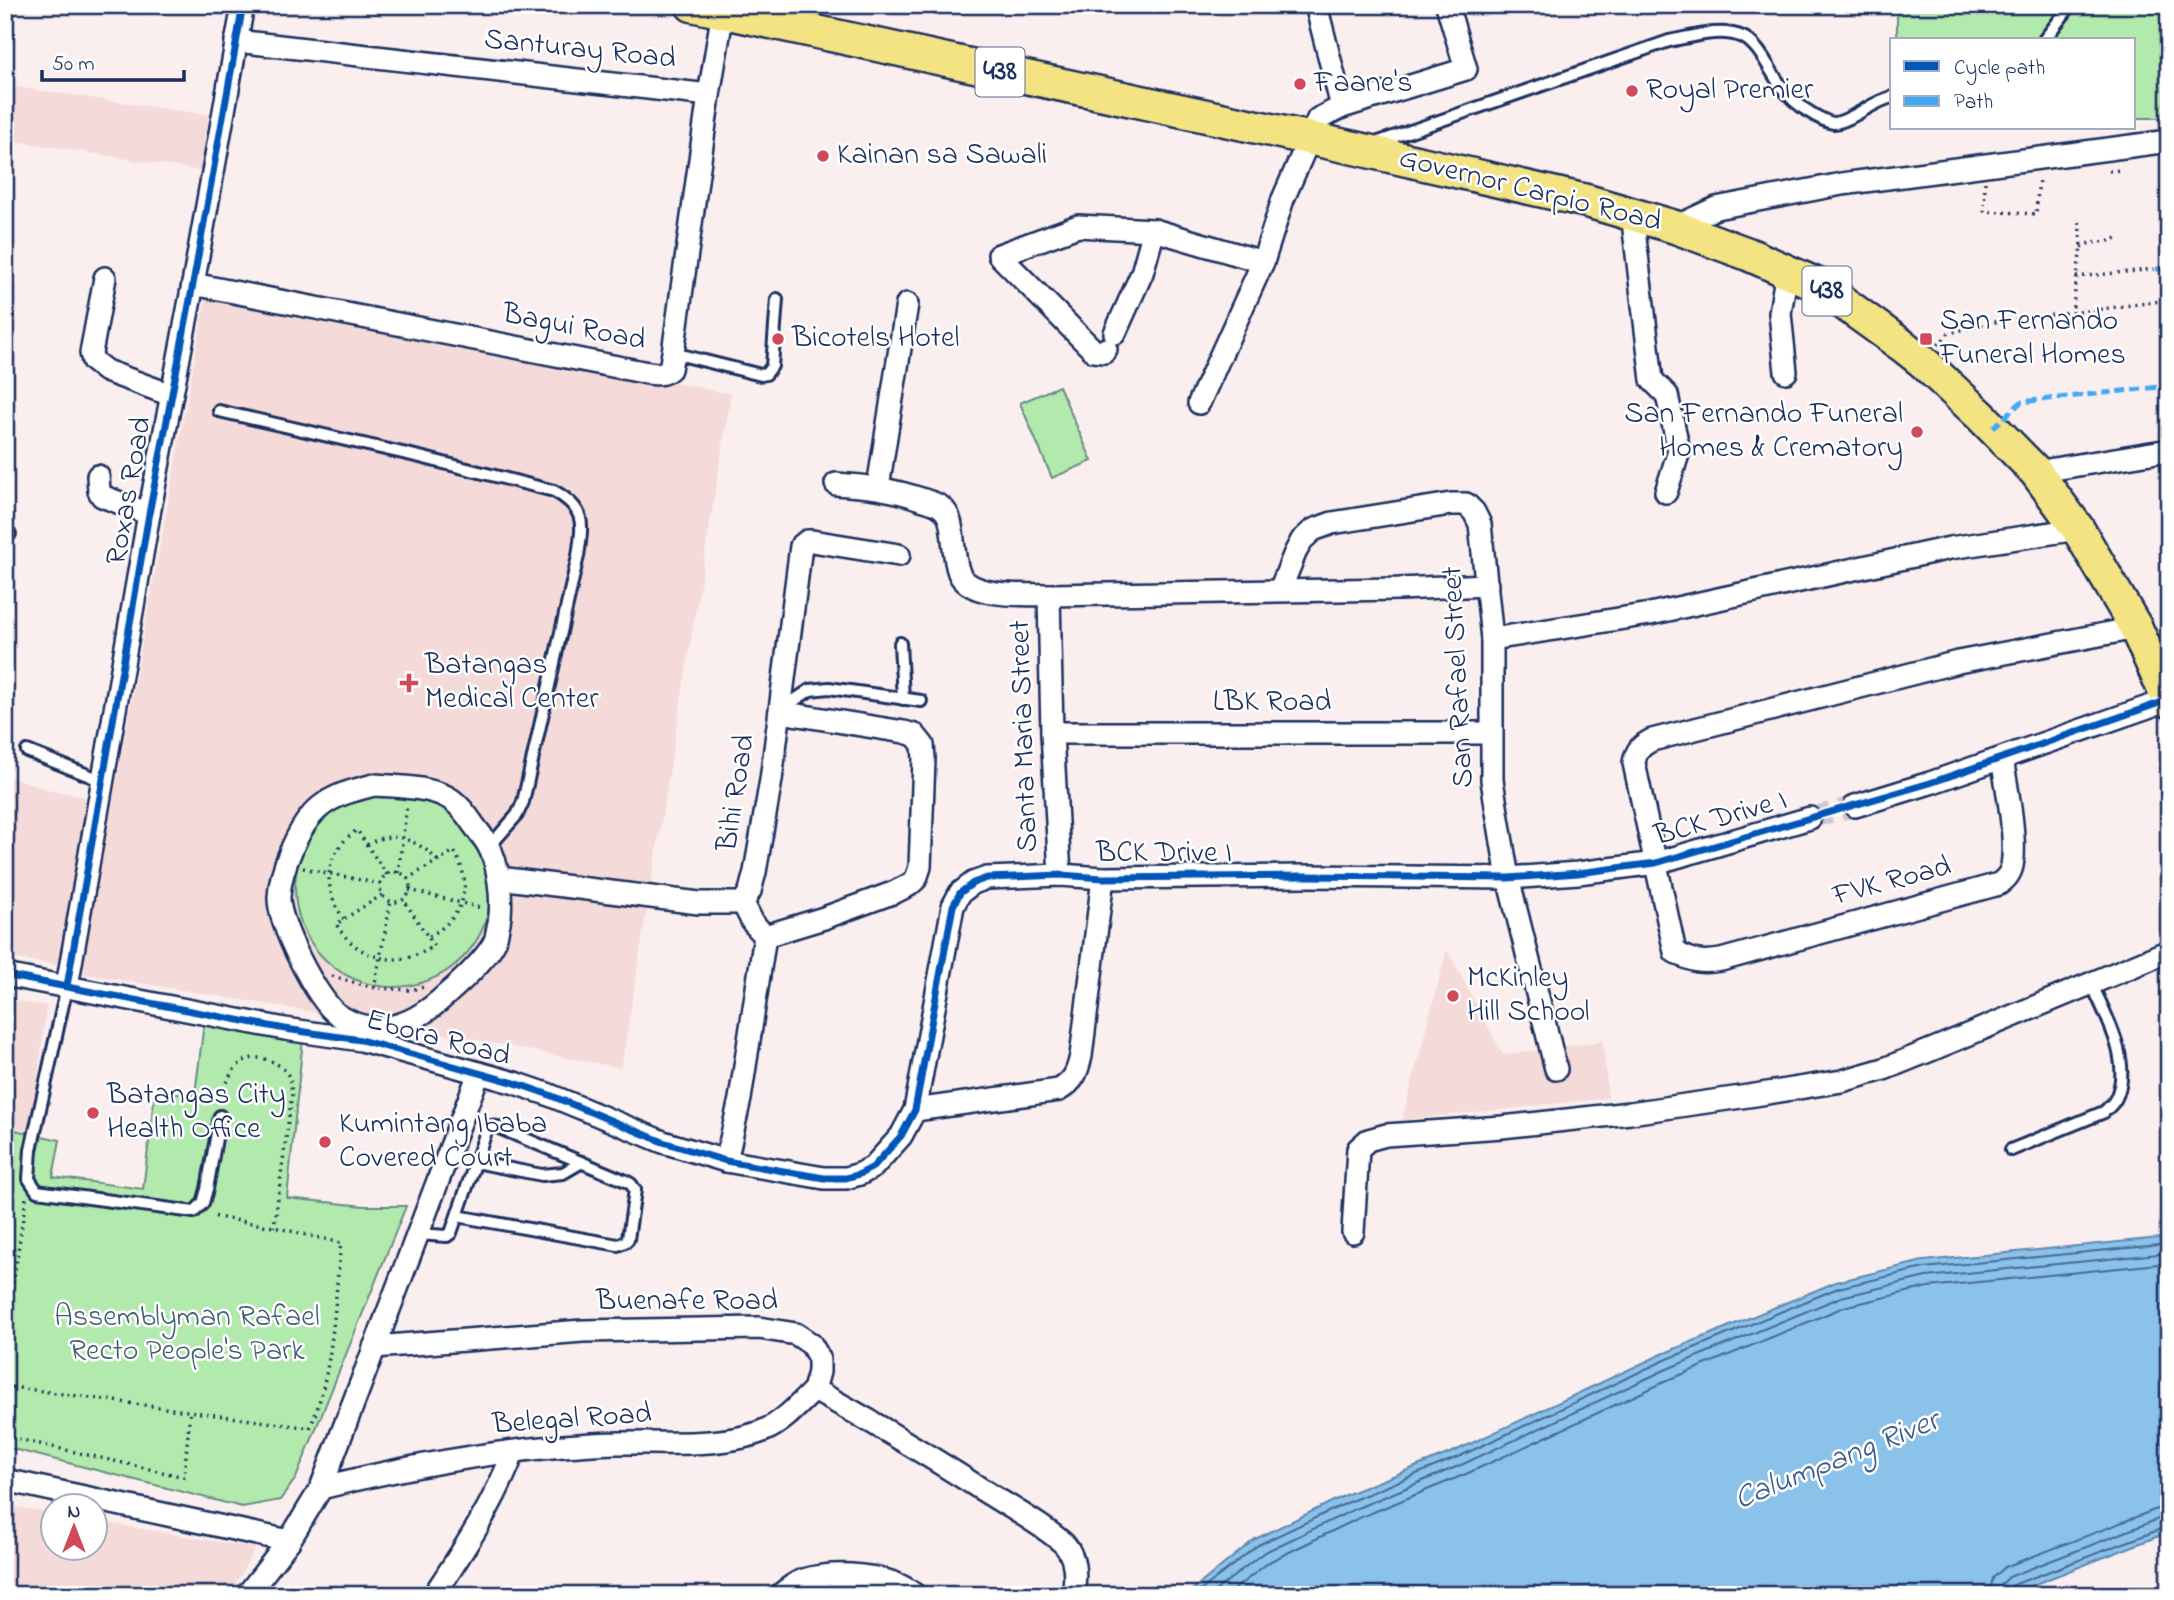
<svg xmlns="http://www.w3.org/2000/svg" width="2174" height="1600" viewBox="0 0 2174 1600" font-family="'Indie Flower',sans-serif">
<style>
.built{fill:#f4dad9}
.green{fill:#b2e9ac;stroke:#668c85;stroke-width:2}
.water{fill:#8ac2e9;stroke:#5e87b1;stroke-width:2}
.lines{fill:none;stroke-linecap:round;stroke-linejoin:round}
.shore{stroke:#476a96;stroke-width:2}
.minor-tunnel{stroke:#cdc8d1;stroke-width:21;stroke-dasharray:21 10;stroke-linecap:butt}
.service-casing{stroke:#1b2f5e;stroke-width:16}
.minor-casing{stroke:#1b2f5e;stroke-width:26}
.primary-casing{stroke:#1b2f5e;stroke-width:37}
.path{stroke:#1b2f5e;stroke-width:3.5;stroke-dasharray:2 5;stroke-linecap:butt}
.service{stroke:#fff;stroke-width:10}
.minor{stroke:#fff;stroke-width:21}
.primary{stroke:#f4e382;stroke-width:32}
.quiet{stroke:#3fa9f5;stroke-width:5;stroke-dasharray:10 5;stroke-linecap:butt}
.cycleway-casing{stroke:#fff;stroke-width:11}
.cycleway{stroke:#0057b8;stroke-width:7}
.poi-dot{fill:#d1495b;stroke:#fff;stroke-width:2.5}
.labels{text-anchor:middle;dominant-baseline:central;stroke-width:5;stroke-linejoin:round;paint-order:stroke}
.shield{fill:#fff;stroke:#5f6d8e;stroke-width:2}
.shield-label{font-size:28px;font-weight:bold;fill:#1b2f5e}
.street-label{font-size:30px;fill:#1b2f5e;stroke:#fff}
.poi-label{font-size:30px;fill:#1b2f5e;stroke:#fff;text-anchor:start}
.park-label{font-size:30px;fill:#415e72;stroke:#fff}
.water-label{font-size:32px;font-style:italic;fill:#3c5b88;stroke:#fff}
</style>
<rect width="100%" height="100%" fill="#faeeee"/>
<filter id="ink" filterUnits="userSpaceOnUse"><feTurbulence type="fractalNoise" baseFrequency=".0143" numOctaves="2"/><feDisplacementMap in="SourceGraphic" scale="14" xChannelSelector="R" yChannelSelector="G"/><feConvolveMatrix kernelMatrix="1 2 1 2 8 2 1 2 1" color-interpolation-filters="sRGB"/></filter>
<g filter="url(#ink)">
<g class="built">
<polygon points="7,86 209,115 202,171 5,139 5,102"/>
<polygon points="207,292 731,394 621,1068 462,1037 81,973"/>
<polygon points="5,775 45,789 90,798 61,965 5,957"/>
<polygon points="1447,950 1503,1055 1603,1041 1608,1098 1402,1120"/>
<polygon points="5,999 46,1006 32,1132 5,1128"/>
<polygon points="5,1505 52,1513 52,1548 94,1548 95,1521 255,1548 230,1595 5,1595"/>
</g>
<g class="green">
<polygon points="1897,5 2169,5 2169,118 2134,118 2134,40 1897,40"/>
<polygon points="1059,386 1092,461 1052,478 1020,403"/>
<circle cx="393" cy="889" r="98"/>
<polygon points="204,1023 303,1039 287,1198 364,1206 406,1206 296,1478 280,1500 242,1507 5,1447 5,1128 60,1140 53,1177 143,1189 155,1092 195,1094"/>
</g>
<polygon class="water" points="2169,1237 2169,1532 2007,1595 1186,1595 1255,1539 1348,1494 1455,1451 1660,1355 1836,1282 1923,1261"/>
<g class="lines">
<g class="shore">
<polyline points="1195,1595 1258,1545 1351,1501 1458,1457 1663,1361 1838,1288 1924,1268 2169,1244"/>
<polyline points="1210,1595 1263,1553 1355,1509 1461,1465 1667,1369 1841,1297 1926,1277 2169,1253"/>
<polyline points="1227,1595 1269,1562 1359,1518 1466,1474 1671,1379 1844,1307 1928,1287 2169,1263"/>
<polyline points="1989,1595 1993,1578 2005,1567 2157,1509 2169,1507"/>
<polyline points="1999,1595 2002,1584 2009,1577 2161,1518 2169,1517"/>
<polyline points="2008,1595 2009,1589 2013,1585 2169,1526"/>
</g>
<polyline class="minor-tunnel" points="1810,818 1855,806"/>
<g class="service-casing">
<g id="service">
<polyline points="2044,40 2071,5"/>
<path d="M 1373,144 L 1669,41 C 1692,37 1720,27 1743,37 C 1759,45 1769,69 1779,83 C 1788,97 1800,107 1814,115 C 1820,118 1827,123 1834,123 C 1850,122 1873,101 1892,97"/>
<polyline points="673,353 761,375 766,374 772,366 777,299"/>
<path d="M 219,411 L 420,457 L 554,491 C 586,509 583,522 578,556 L 523,802 L 517,815 L 489,847"/>
<polyline points="5,532 10,534"/>
<polyline points="900,643 903,699"/>
<polyline points="781,703 795,700 810,690 829,688 921,701"/>
<polyline points="27,751 103,781"/>
<polyline points="67,986 31,1150 29,1179 37,1191 194,1212 203,1203 207,1189 220,1116"/>
<path d="M 2011,1150 L 2104,1112 C 2107,1109 2113,1104 2115,1100 C 2134,1065 2106,1015 2091,983"/>
<polyline points="475,1162 542,1175 563,1173 582,1162"/>
<polyline points="417,1234 447,1236 451,1233 487,1129 490,1126 497,1127 626,1181 631,1184 635,1190 628,1239 625,1242 618,1245 457,1216"/>
</g>
</g>
<g class="minor-casing">
<g id="minor">
<polyline points="1316,5 1342,107"/>
<polyline points="236,41 709,95"/>
<polyline points="1632,213 1652,380 1667,395 1679,451 1666,492"/>
<polyline points="1675,227 1716,208 1842,184 2169,141"/>
<polyline points="105,278 91,353 93,361 106,371 171,395"/>
<path d="M 193,284 L 643,372 C 654,374 662,376 670,369 L 673,353 L 709,95 L 724,5"/>
<polyline points="1115,333 1142,273 1154,230"/>
<polyline points="1106,349 1104,352 1094,351 999,255 1078,226 1154,230 1263,262 1283,199 1318,119 1342,107 1466,69 1447,5"/>
<polyline points="1786,372 1780,313 1787,271"/>
<polyline points="1199,403 1263,262"/>
<polyline points="2036,472 2169,450"/>
<polyline points="98,476 99,491 102,496 149,514"/>
<path d="M 836,484 C 866,486 893,489 921,499 C 927,501 936,503 941,507 C 948,512 951,522 952,531 C 954,545 954,560 959,573 C 970,599 1026,594 1049,595 L 1399,589 L 1487,585"/>
<polyline points="878,487 907,304"/>
<polyline points="1280,590 1295,553 1302,540 1313,530 1332,523 1451,504 1466,504 1474,512 1480,524 1492,639 1492,780 1497,812 1508,878 1556,1069"/>
<polyline points="1049,595 1052,733 1060,875"/>
<polyline points="1492,639 1650,614 1950,548 2078,529"/>
<polyline points="1052,733 1491,733"/>
<path d="M 2002,759 C 2007,788 2017,838 2012,866 C 2010,875 2005,879 1999,884 L 1721,960 C 1701,963 1693,962 1675,952 L 1634,763 C 1636,751 1640,746 1652,740 L 1958,662 L 2136,628"/>
<path d="M 374,785 C 395,786 434,787 452,800 C 460,806 467,815 473,824 C 478,831 484,838 488,845 C 499,864 503,901 499,923 C 497,929 497,938 494,943 C 484,961 462,981 447,994 C 431,1009 409,1025 387,1027 C 370,1030 351,1024 337,1014 C 316,998 278,923 279,897 C 280,870 299,824 320,807 C 336,794 355,790 374,785 Z"/>
<polyline points="1855,806 1930,783 2168,700"/>
<polyline points="499,878 699,903 743,903 750,891 755,872 771,780 801,546 807,541 812,541 899,555"/>
<polyline points="743,903 753,923 765,936"/>
<polyline points="5,975 285,1029 361,1040 515,1083 547,1094 663,1142 726,1161 824,1178 846,1178 860,1174 873,1167 901,1136 915,1110 953,906 960,893 973,883 987,878 1060,875 1103,878 1304,876 1508,878 1578,873 1656,863 1810,818"/>
<polyline points="67,986 149,514 193,284 243,5"/>
<path d="M 915,1110 L 1059,1090 C 1074,1081 1077,1073 1081,1056 L 1103,878"/>
<polyline points="726,1161 740,1099 765,936 824,918 895,892 909,885 916,879 920,867 924,759 923,745 915,735 904,732 780,712"/>
<polyline points="1353,1232 1358,1149 1368,1140 1386,1135 1502,1127 1630,1113 1755,1095 1842,1081 1884,1069 1931,1050 2169,951"/>
<path d="M 374,1347 L 583,1331 L 759,1328 L 796,1334 L 811,1344 L 819,1358 L 819,1372 L 814,1390 C 874,1422 931,1457 989,1494 C 1010,1507 1046,1527 1064,1544 C 1077,1558 1076,1578 1073,1595"/>
<polyline points="5,1480 289,1541"/>
<path d="M 321,1488 C 400,1468 481,1453 563,1446 C 581,1445 599,1443 616,1443 C 661,1442 724,1448 765,1430 C 784,1422 800,1403 814,1390"/>
<polyline points="247,1595 289,1541 321,1488 479,1073"/>
<path d="M 434,1595 C 464,1549 494,1504 513,1453"/>
<path d="M 780,1595 C 786,1590 795,1583 803,1580 C 835,1571 889,1573 915,1595"/>
</g>
</g>
<g class="primary-casing">
<polyline id="primary" points="692,5 1359,149 1587,201 1675,227 1748,254 1820,286 1903,346 1922,361 1980,415 2036,472 2078,529 2112,587 2136,628 2169,701"/>
</g>
<g class="path">
<polyline points="2109,171 2121,170"/>
<polyline points="1985,182 1984,211 2036,214 2039,178"/>
<path d="M 2081,247 C 2092,240 2105,244 2117,238"/>
<polyline points="2076,277 2156,269"/>
<polyline points="2072,313 2169,300 2165,314 2169,314"/>
<polyline points="1938,345 1949,333 2004,320 2072,313 2081,247 2079,217"/>
<path d="M 367,845 C 391,828 420,841 438,861"/>
<polyline points="303,868 380,884"/>
<circle cx="395" cy="887" r="15"/>
<polyline points="398,873 407,805"/>
<path d="M 407,879 L 454,851 C 475,887 463,918 428,937"/>
<polyline points="409,890 482,908"/>
<path d="M 382,895 L 336,924 C 358,960 398,970 434,946 L 403,899"/>
<path d="M 344,919 C 321,887 324,853 357,830 L 387,875"/>
<polyline points="332,976 374,988 411,990 424,987"/>
<polyline points="374,988 391,901"/>
<path d="M 222,1103 C 225,1076 241,1047 273,1062 C 279,1065 286,1070 289,1077 C 291,1082 291,1089 292,1094 L 274,1227"/>
<polyline points="5,1143 17,1146"/>
<polyline points="5,1310 9,1311 5,1356"/>
<polyline points="9,1311 26,1198"/>
<path d="M 5,1386 L 310,1428 C 334,1371 334,1305 341,1243 L 274,1227 L 212,1216"/>
<polyline points="5,1436 184,1477 190,1412"/>
</g>
<use href="#service" class="service"/>
<use href="#minor" class="minor"/>
<use href="#primary" class="primary"/>
<g class="quiet">
<polyline points="2156,269 2169,269"/>
<polyline points="1993,428 2021,402 2169,386"/>
</g>
<g class="cycleway-casing">
<g id="cycleway">
<polyline points="5,975 285,1029 361,1040 515,1083 547,1094 663,1142 726,1161 824,1178 846,1178 860,1174 873,1167 901,1136 915,1110 953,906 960,893 973,883 987,878 1060,875 1103,878 1304,876 1508,878 1578,873 1656,863 1930,783 2168,700"/>
<polyline points="67,986 149,514 193,284 243,5"/>
</g>
</g>
<use href="#cycleway" class="cycleway"/>
</g>
</g>
<g class="poi-dot">
<circle cx="1300" cy="84" r="7"/>
<circle cx="1632" cy="91" r="7"/>
<circle cx="823" cy="156" r="7"/>
<circle cx="778" cy="339" r="7"/>
<rect x="1919" y="332" width="14" height="14" rx="3.5"/>
<circle cx="1917" cy="432" r="7"/>
<path d="M405.5 672.5h7v7h7v7h-7v7h-7v-7h-7v-7h7z"/>
<circle cx="1453" cy="996" r="7"/>
<circle cx="93" cy="1113" r="7"/>
<circle cx="325" cy="1142" r="7"/>
</g>
<g class="labels">
<g class="shield">
<rect x="975.5" y="47.5" width="49" height="49" rx="5"/>
<rect x="1802.5" y="266.5" width="49" height="49" rx="5"/>
</g>
<g class="shield-label">
<text x="1000" y="72">438</text>
<text x="1827" y="291">438</text>
</g>
<g class="street-label">
<text transform="translate(580 50) rotate(6)">Santuray Road</text>
<text transform="translate(1530 191) rotate(14)">Governor Carpio Road</text>
<text transform="translate(574 328) rotate(11)">Bagui Road</text>
<text transform="translate(130 491) rotate(-80)">Roxas Road</text>
<text transform="translate(1459 677) rotate(-93)">San Rafael Street</text>
<text x="1272" y="703">LBK Road</text>
<text transform="translate(1025 736) rotate(-92)">Santa Maria Street</text>
<text transform="translate(737 793) rotate(-81)">Bihi Road</text>
<text transform="translate(1721 819) rotate(-16)">BCK Drive I</text>
<text x="1164" y="854">BCK Drive I</text>
<text transform="translate(1892 882) rotate(-15)">FVK Road</text>
<text transform="translate(438 1039) rotate(15)">Ebora Road</text>
<text x="687" y="1302">Buenafe Road</text>
<text transform="translate(572 1420) rotate(-4)">Belegal Road</text>
</g>
<g class="poi-label">
<text x="1314" y="84">Faane's</text>
<text x="1646" y="91">Royal Premier</text>
<text x="837" y="156">Kainan sa Sawali</text>
<text x="1940" y="322">San Fernando<tspan x="1940" dy="34">Funeral Homes</tspan></text>
<text x="792" y="339">Bicotels Hotel</text>
<text x="1903" y="415" text-anchor="end">San Fernando Funeral<tspan x="1903" dy="34">Homes &amp; Crematory</tspan></text>
<text x="425" y="666">Batangas<tspan x="425" dy="34">Medical Center</tspan></text>
<text x="1467" y="979">McKinley<tspan x="1467" dy="34">Hill School</tspan></text>
<text x="107" y="1096">Batangas City<tspan x="107" dy="34">Health Office</tspan></text>
<text x="339" y="1125">Kumintang Ibaba<tspan x="339" dy="34">Covered Court</tspan></text>
</g>
<g class="park-label">
<text x="187" y="1318">Assemblyman Rafael<tspan x="187" dy="34">Recto People's Park</tspan></text>
</g>
<g class="water-label">
<text transform="translate(1837 1461) rotate(-22)">Calumpang River</text>
</g>
</g>
<rect width="2174" height="1600" fill="none" stroke="#fff" stroke-width="28"/>
<rect x="14" y="14" width="2146" height="1572" fill="none" stroke="#1b2f5e" stroke-width="2.5" filter="url(#ink)"/>
<rect x="1890" y="38" width="245" height="91" fill="#ffffff" stroke="#a4acbf" stroke-width="2"/>
<rect x="1904" y="61" width="35" height="10" fill="#0057b8" stroke="#a4acbf" stroke-width="2"/>
<text x="1954" y="74" font-size="21" fill="#1b2f5e">Cycle path</text>
<rect x="1904" y="96" width="35" height="10" fill="#3fa9f5" stroke="#a4acbf" stroke-width="2"/>
<text x="1954" y="108" font-size="21" fill="#1b2f5e">Path</text>
<g transform="translate(74 1527)"><circle r="33" fill="#ffffff" stroke="#a4acbf" stroke-width="2"/>
<path d="M0-5L12 26L0 18L-12 26Z" fill="#d1495b"/>
<text y="-10" font-size="19" font-weight="bold" text-anchor="middle" fill="#1b2f5e">N</text>
</g>
<path d="M42 70v10h142v-10" fill="none" stroke="#1b2f5e" stroke-width="3.5"/>
<text x="52" y="70" font-size="21" fill="#1b2f5e" stroke="#ffffff" stroke-width="5" paint-order="stroke">50 m</text>
</svg>
